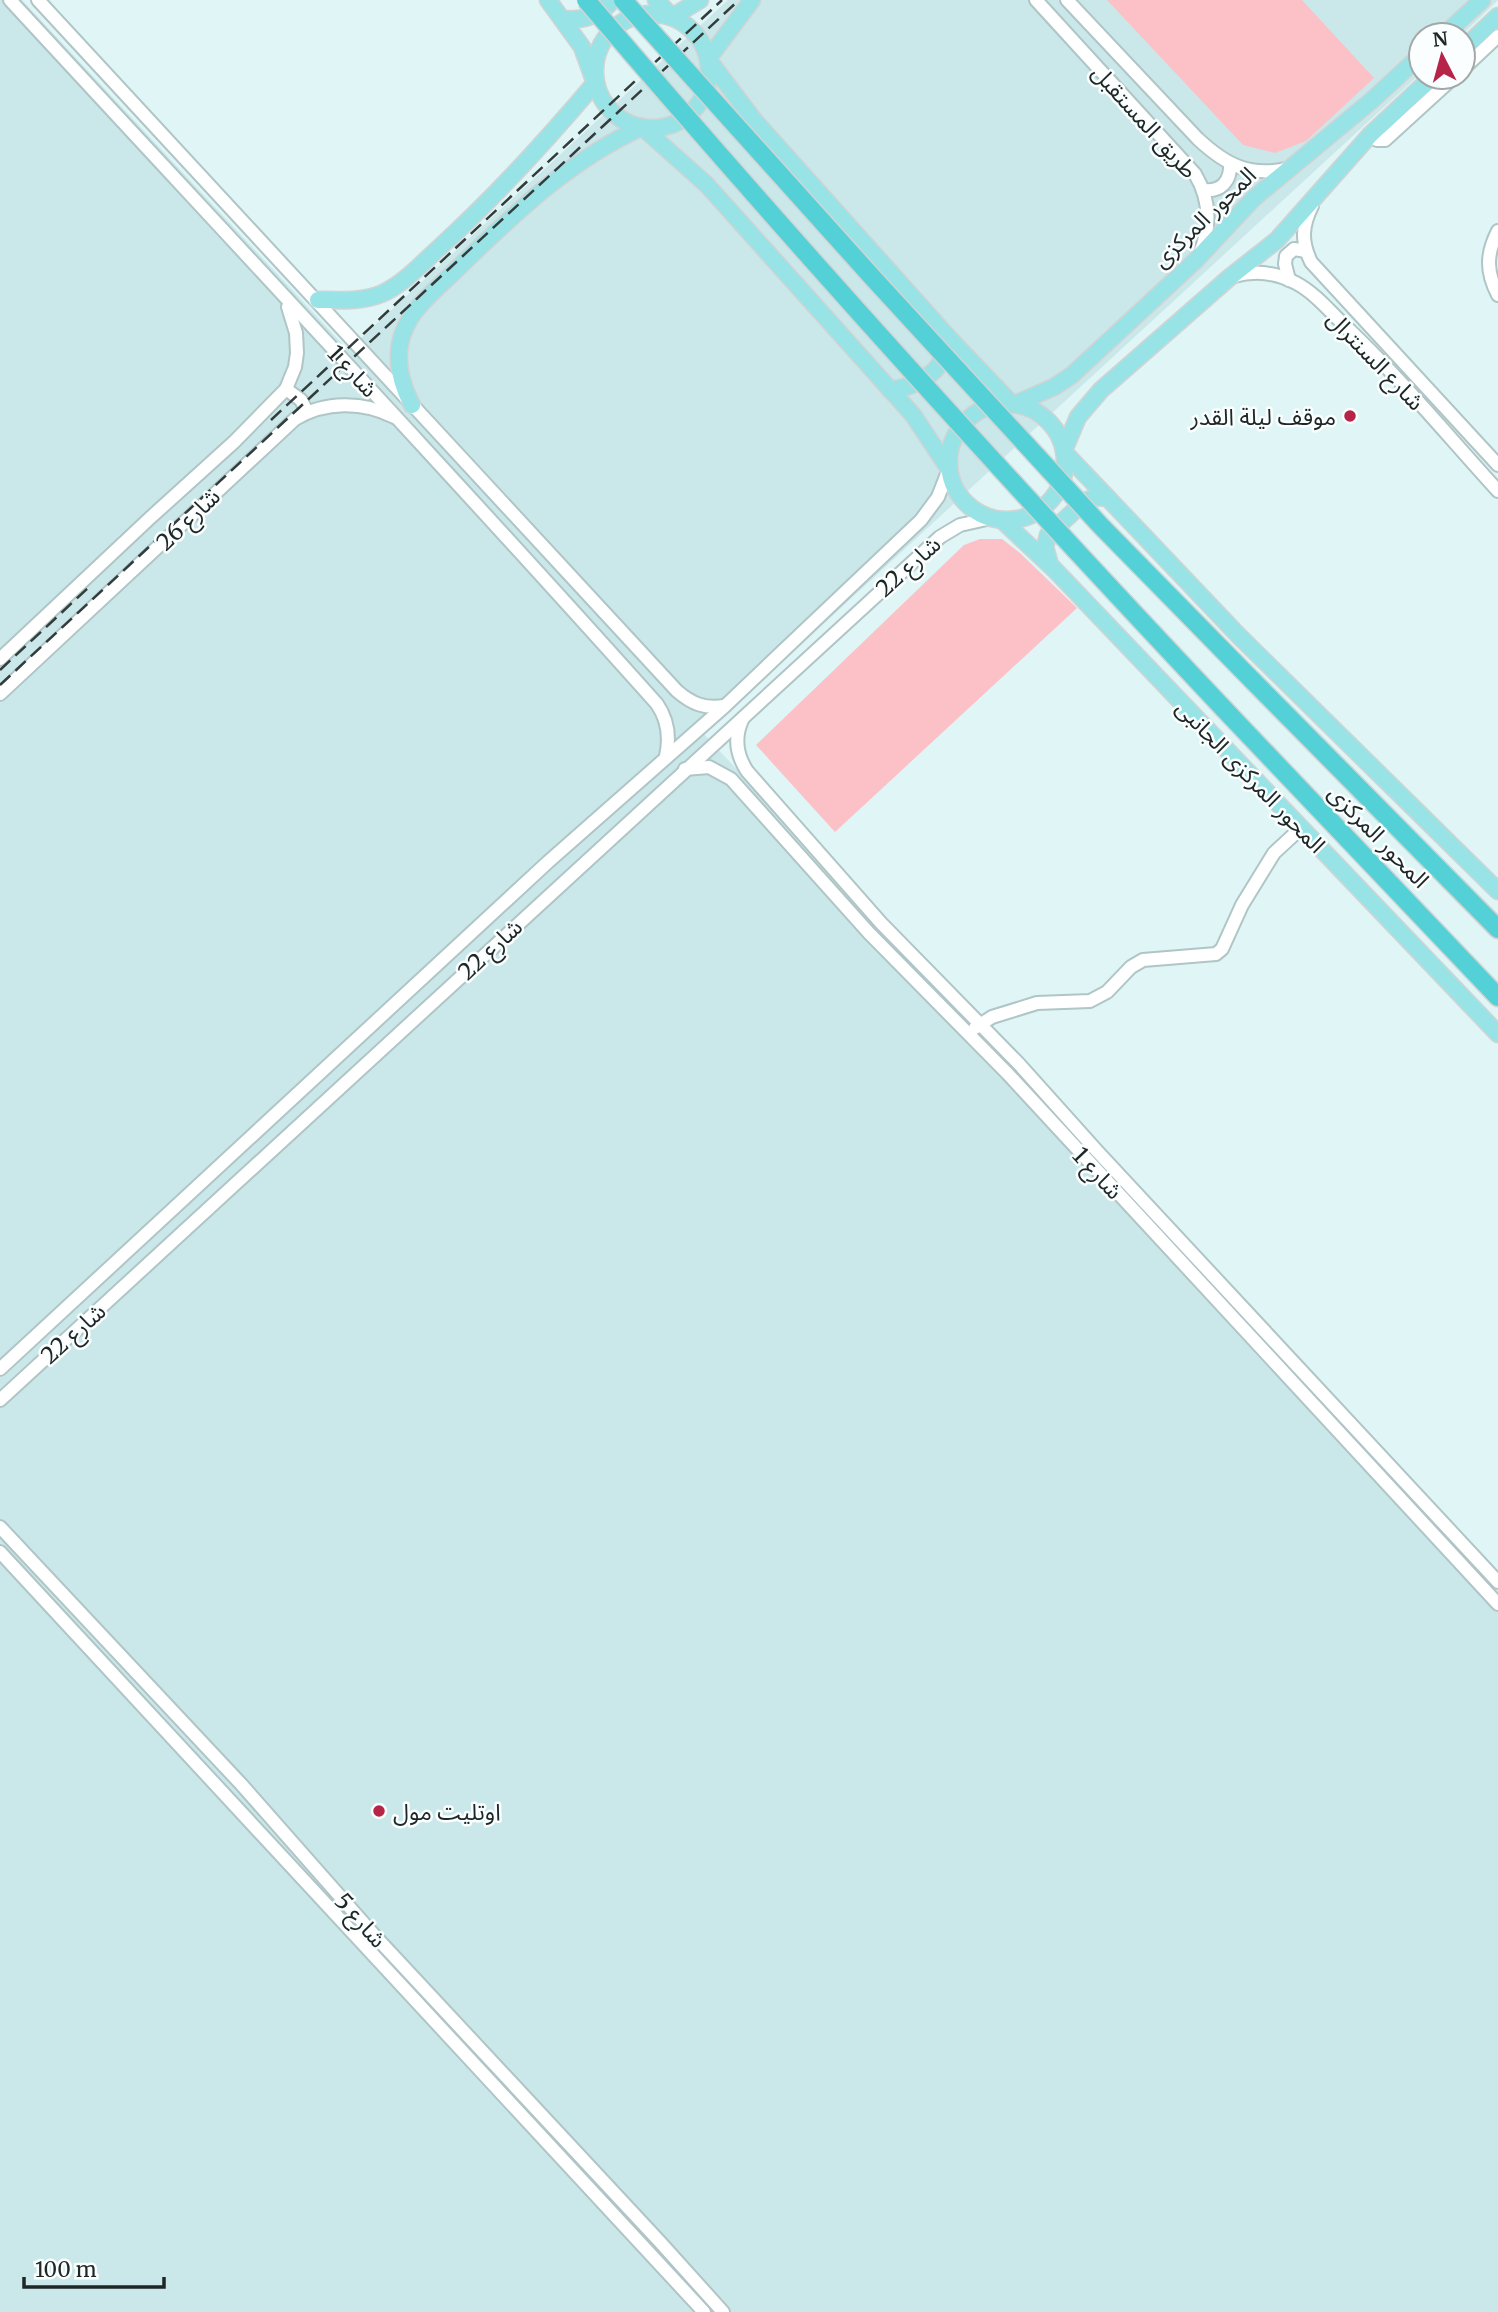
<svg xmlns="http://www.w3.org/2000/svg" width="1498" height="2312" viewBox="0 0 1498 2312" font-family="Merriweather,'Noto Sans Arabic',serif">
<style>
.built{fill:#cae8e9}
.green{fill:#fbc1c6}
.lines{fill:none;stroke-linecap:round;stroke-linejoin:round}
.minor-casing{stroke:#b0c5c6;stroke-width:16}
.major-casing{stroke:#d2d4d4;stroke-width:19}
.highway-casing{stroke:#d2d4d4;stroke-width:21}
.minor{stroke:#fff;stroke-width:12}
.major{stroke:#98e3e6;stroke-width:16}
.highway{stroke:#54d1d6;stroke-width:18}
.rail{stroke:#333c3c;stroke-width:2.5;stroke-dasharray:14 7;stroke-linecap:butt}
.highway-bridge-casing{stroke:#d2d4d4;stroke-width:21;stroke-linecap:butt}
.highway-bridge{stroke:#54d1d6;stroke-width:18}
.poi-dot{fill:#b62448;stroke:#fafefe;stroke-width:2.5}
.labels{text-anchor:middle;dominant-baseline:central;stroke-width:5;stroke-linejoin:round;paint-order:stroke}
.street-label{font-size:23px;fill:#1e2626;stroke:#fafefe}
.poi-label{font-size:23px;fill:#1e2626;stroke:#fafefe;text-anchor:end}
</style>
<rect width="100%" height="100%" fill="#dff5f6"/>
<polygon class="built" points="0,0 22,0 348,350 728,0 1498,0 1462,35 1421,35 1421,73 704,734 1498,1592 1498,2312 0,2312"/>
<g class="green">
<polygon points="1107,0 1302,0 1374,78 1306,141 1275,153 1243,145"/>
<polygon points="980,539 1002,539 1020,553 1077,608 835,832 756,745 964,545"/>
</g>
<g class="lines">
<g class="minor-casing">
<g id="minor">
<path d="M 10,0 C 226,234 444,466 657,704 C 668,720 670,738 666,756"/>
<path d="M 38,0 L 677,691 C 692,704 705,709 724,706"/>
<path d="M 1036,0 L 1195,174 C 1210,199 1211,226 1200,253"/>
<path d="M 1067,0 L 1198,139 C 1226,165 1250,178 1290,168"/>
<polyline points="1463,69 1498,36"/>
<polyline points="1370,135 1377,140 1385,140 1454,77"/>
<path d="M 1204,190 C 1221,192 1231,181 1230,164"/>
<path d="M 1312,206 C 1302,226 1301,241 1311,262 L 1498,465"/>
<path d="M 1498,231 C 1486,254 1486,272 1498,295"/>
<path d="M 1234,276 C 1255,270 1277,273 1296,283 C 1313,292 1327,308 1341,322 C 1397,374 1446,434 1498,491"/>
<polyline points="1289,280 1285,264 1286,256 1294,249 1306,251"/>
<polyline points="286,389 301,400 307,412"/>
<polyline points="0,659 150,518 234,442 286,389 295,367 297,353 296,333 288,307"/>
<path d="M 0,694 L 295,419 C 325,401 363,401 394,417"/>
<path d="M 743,718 C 734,736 736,754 747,771 L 881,923 L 1019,1064 L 1097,1151 L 1498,1582"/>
<polyline points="685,769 709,767 731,779 869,933 1008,1074 1498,1604"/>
<polyline points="975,1028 992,1017 1037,1003 1090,1001 1107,992 1131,967 1143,960 1216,954 1222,949 1242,905 1274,853 1301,828"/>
<polyline points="0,1369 548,862 725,706 844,593 921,520 938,497 949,469"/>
<polyline points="0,1400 940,537 960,525 991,518"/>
<polyline points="0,1527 241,1784 374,1935 660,2242 723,2312"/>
<polyline points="0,1552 704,2312"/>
</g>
</g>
<g class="major-casing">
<g id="major">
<polyline points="656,0 672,17 700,0"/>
<polyline points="752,0 708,59 754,120 950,339 1012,404"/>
<circle cx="652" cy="71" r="57"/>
<path d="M 562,19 C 583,21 598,16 613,0"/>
<polyline points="1444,35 1482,0"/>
<polyline points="1463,49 1498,16"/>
<path d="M 318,300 C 339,300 361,302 381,294 C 404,284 422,263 440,247 C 496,196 546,141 595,83 L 582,47 L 548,0"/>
<path d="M 890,390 C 916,387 941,374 948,346"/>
<circle cx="1007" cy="462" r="58"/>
<polyline points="1015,404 1054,387 1072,375 1196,260 1253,199 1371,101 1421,55"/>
<path d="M 412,405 C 400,382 394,358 403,333 C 412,307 438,288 457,269 C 515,213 568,161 642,127 L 707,185 L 913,415 L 949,469"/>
<polyline points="1064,450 1078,417 1101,390 1230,277 1277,240 1370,135 1432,77"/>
<polyline points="1065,453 1238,635 1498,891"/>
<polyline points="1002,520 1054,569 1498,1034"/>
<polyline points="1050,565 1045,547 1048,535 1085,501 1097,497 1108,498"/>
</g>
</g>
<g class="highway-casing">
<g id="highway">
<polyline points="1252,680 1498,929"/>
<polyline points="1224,709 1498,997"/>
</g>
</g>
<use href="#minor" class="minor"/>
<use href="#major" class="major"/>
<use href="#highway" class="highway"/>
<g class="rail">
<polyline points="271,420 722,0"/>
<polyline points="0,670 88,588"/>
<polyline points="0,685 739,0"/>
</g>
<g class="highway-bridge-casing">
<g id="highway-bridge">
<path d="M 586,0 C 792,242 1006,478 1224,709"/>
<polyline points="623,0 873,278 1100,525 1252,680"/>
</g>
</g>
<use href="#highway-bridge" class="highway-bridge"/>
</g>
<g class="poi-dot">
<circle cx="1350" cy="416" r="7"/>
<circle cx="379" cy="1811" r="7"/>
</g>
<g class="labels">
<g class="street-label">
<text transform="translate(1145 121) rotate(48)">طريق المستقبل</text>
<text transform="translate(1204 217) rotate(-44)">المحور المركزى</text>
<text transform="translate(1376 360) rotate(46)">شارع السنترال</text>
<text transform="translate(353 371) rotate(47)">شارع 1</text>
<text transform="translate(188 519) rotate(-44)">شارع 26</text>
<text transform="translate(908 566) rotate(-42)">شارع 22</text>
<text transform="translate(1251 776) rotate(46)">المحور المركزى الجانبى</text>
<text transform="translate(1379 836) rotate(46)">المحور المركزى</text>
<text transform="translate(490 949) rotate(-43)">شارع 22</text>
<text transform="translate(1098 1173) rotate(47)">شارع 1</text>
<text transform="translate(73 1333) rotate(-42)">شارع 22</text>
<text transform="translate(361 1920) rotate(48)">شارع 5</text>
</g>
<g class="poi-label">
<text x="1336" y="416">موقف ليلة القدر</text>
<text x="393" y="1811" text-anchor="start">اوتليت مول</text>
</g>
</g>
<g transform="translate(1442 56) rotate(354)"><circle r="33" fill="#fafefe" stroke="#a2a8a8" stroke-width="2"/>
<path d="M0-5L12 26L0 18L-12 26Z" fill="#b62448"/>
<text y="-10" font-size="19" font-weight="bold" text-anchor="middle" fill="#1e2626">N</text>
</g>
<path d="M24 2277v10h140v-10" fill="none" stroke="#1e2626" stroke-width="3.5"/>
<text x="35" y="2277" font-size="21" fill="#1e2626" stroke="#fafefe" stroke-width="5" paint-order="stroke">100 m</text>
</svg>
